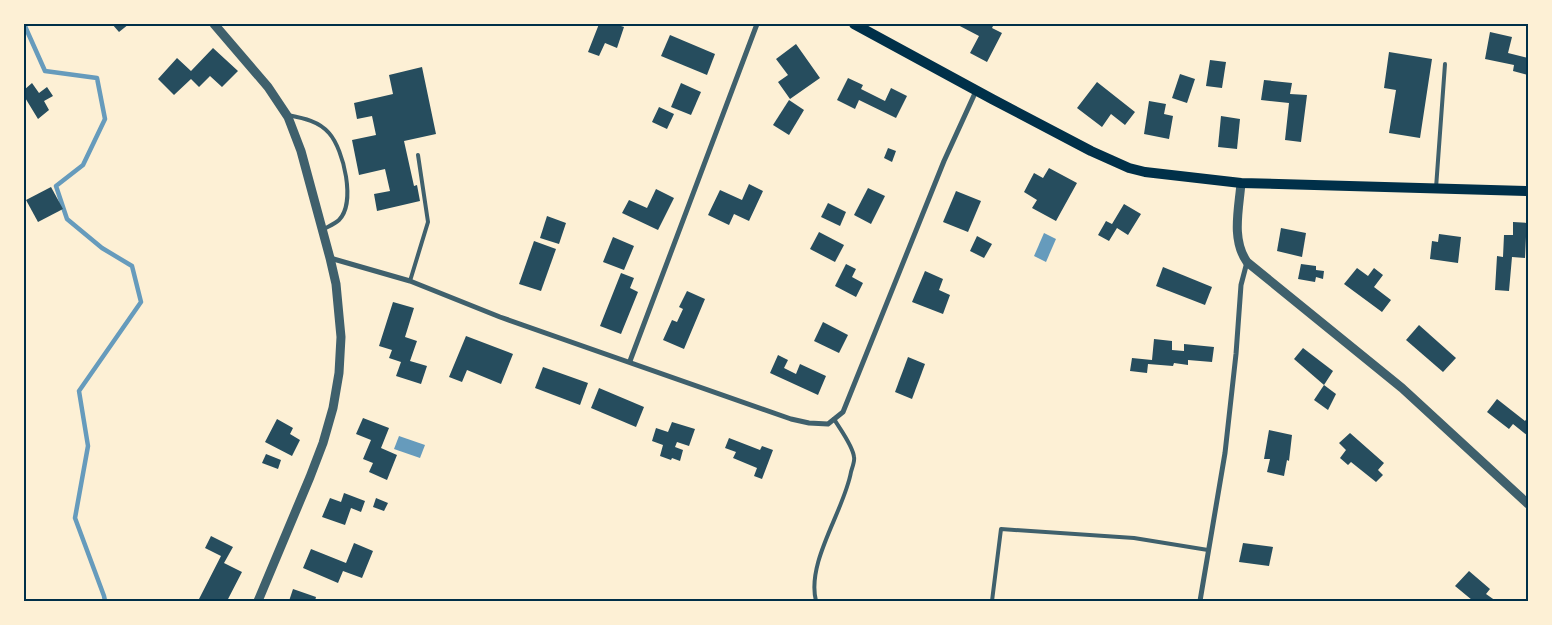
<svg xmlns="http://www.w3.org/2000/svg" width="1552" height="625" viewBox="0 0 1552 625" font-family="Jost,sans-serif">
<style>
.water{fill:#669bbc}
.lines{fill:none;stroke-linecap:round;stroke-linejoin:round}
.stream{stroke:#669bbc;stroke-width:4.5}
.building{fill:#264d5e}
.service{stroke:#3f606c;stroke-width:4}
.minor{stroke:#3f606c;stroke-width:5}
.tertiary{stroke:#3f606c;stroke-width:9}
.secondary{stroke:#003049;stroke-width:10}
.neatline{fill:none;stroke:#003049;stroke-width:2}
</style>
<rect width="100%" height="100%" fill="#fdf0d5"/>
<g class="water">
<polygon points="1044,233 1056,239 1046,262 1034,256"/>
<polygon points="399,436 425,445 420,458 394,449"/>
</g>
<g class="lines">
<polyline class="stream" points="24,24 45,71 97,78 105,119 83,165 56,186 67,219 102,248 132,266 141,302 79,391 88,446 75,518 104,596 105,601"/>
</g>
<g class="building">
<polygon points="112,24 129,24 119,32"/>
<polygon points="599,24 615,24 624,27 617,48 605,43 599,56 588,52"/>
<polygon points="956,24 994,24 992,28 1002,33 987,62 970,53 979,36"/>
<polygon points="1490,32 1512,37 1508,53 1528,58 1528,75 1513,71 1514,65 1485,59"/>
<polygon points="670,35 715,54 707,75 661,56"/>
<polygon points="796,44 820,78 790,99 778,82 788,75 776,59"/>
<polygon points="213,48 238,71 222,87 210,76 199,87 191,79 174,95 158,79 177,58 191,71"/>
<polygon points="1389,52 1432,59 1420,138 1389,133 1396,90 1384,88"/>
<polygon points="1210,60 1226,62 1222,88 1206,86"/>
<polygon points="422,67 436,134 404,141 414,186 417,185 420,201 377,211 374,194 390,191 385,169 359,175 352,140 376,135 372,116 357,119 354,103 393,94 389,75"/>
<polygon points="1180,74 1195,79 1187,103 1172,98"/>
<polygon points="848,78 863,85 861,89 885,101 891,88 907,96 896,118 859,100 855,109 837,100"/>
<polygon points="1264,80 1292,83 1290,94 1307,95 1301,142 1285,140 1289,103 1261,100"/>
<polygon points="1097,82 1135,112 1125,125 1111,114 1102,127 1077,108"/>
<polygon points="32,83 39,93 47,87 53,96 44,101 49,110 38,119 24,96 24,90"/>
<polygon points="681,83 701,92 691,115 671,107"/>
<polygon points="789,100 804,110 789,135 773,125"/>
<polygon points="1149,101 1166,104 1164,114 1173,116 1169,139 1144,134"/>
<polygon points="659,107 674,114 667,129 652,122"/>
<polygon points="1221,116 1240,119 1237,149 1218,147"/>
<polygon points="888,148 896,151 892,162 884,158"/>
<polygon points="1049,168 1077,183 1056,221 1032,208 1037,200 1024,192 1034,173 1043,178"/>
<polygon points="749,184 763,191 749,221 734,214 729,225 708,215 720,190 742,200"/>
<polygon points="51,187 63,209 38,222 26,200"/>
<polygon points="868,188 885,196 871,224 854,215"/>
<polygon points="656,189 674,198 658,230 622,213 629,200 647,208"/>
<polygon points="956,191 981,201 968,232 943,222"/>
<polygon points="828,203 846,212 840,226 821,217"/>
<polygon points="1124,204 1141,214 1128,235 1117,228 1109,241 1098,235 1106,221 1112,224"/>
<polygon points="547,216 566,223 559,244 540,238"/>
<polygon points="1513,222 1528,223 1528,237 1526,237 1525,258 1512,257 1509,291 1495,290 1497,256 1503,257 1504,235 1513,235"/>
<polygon points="1281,228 1306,233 1302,257 1277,251"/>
<polygon points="819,232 844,245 835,262 810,249"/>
<polygon points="1439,234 1461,237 1458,263 1430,259 1432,241 1438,242"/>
<polygon points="977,236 992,244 984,258 970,251"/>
<polygon points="613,237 634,246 624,270 603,262"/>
<polygon points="534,241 556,249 541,291 519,284"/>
<polygon points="846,264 856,269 852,277 863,283 856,297 835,286"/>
<polygon points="1301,264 1316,266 1316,270 1324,271 1323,279 1316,277 1315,282 1298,279"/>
<polygon points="1163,267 1212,287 1205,305 1156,286"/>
<polygon points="1357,268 1368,276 1374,268 1383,275 1374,287 1391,300 1382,312 1344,284"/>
<polygon points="925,271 943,279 939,290 950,295 943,314 912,302"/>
<polygon points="621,273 634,278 630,288 638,292 621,334 600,326"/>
<polygon points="687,291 705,299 684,349 663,340 672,320 677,322 683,309 679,307"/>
<polygon points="393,302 414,308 405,337 417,341 410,361 427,366 421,384 396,376 401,362 389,358 392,350 379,346"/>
<polygon points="823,322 848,335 839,353 814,341"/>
<polygon points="1419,325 1456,358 1443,372 1406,340"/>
<polygon points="466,336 513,354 501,384 467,370 462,382 449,377"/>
<polygon points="1154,339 1172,341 1172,350 1184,351 1184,344 1214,347 1212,362 1188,360 1188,365 1174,363 1173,366 1148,364 1147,373 1130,371 1132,358 1152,360"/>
<polygon points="1303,348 1333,371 1324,385 1294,359"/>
<polygon points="778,355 788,360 784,368 796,374 800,364 826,376 818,395 770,373"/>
<polygon points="908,357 925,364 912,399 895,392"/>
<polygon points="543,367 588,383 580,405 535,388"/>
<polygon points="1324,385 1336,394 1328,410 1314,400"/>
<polygon points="599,388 644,407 636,427 591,408"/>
<polygon points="1497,399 1525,421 1528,417 1528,436 1513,424 1509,429 1487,412"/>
<polygon points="363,418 389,428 381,448 397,455 387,480 369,472 373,463 363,459 371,440 356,434"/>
<polygon points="277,419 293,428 290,434 300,440 292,456 265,442"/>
<polygon points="672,422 695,429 689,446 677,442 675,447 683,450 680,461 672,458 671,460 660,456 663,445 652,441 656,428 668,432"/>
<polygon points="1269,430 1292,435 1289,461 1287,460 1284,476 1267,472 1270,459 1264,459"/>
<polygon points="1350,433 1384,463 1378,470 1383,475 1376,482 1351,462 1348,465 1340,458 1346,450 1339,443"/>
<polygon points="729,438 760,450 762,446 773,450 762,479 754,476 757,468 733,458 736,452 725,448"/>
<polygon points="266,454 281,460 278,469 262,463"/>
<polygon points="344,493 365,501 361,512 351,508 345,525 322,517 330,498 341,502"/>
<polygon points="376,498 388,503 384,511 373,507"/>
<polygon points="211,536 233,547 224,563 242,572 227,601 203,601 199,599 221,556 205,548"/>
<polygon points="354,543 373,551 362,578 343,571 338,583 303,568 311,549 346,563"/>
<polygon points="1243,543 1273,547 1269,566 1239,562"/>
<polygon points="1469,571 1490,589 1486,594 1496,601 1471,601 1472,600 1455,586"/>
<polygon points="293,589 316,597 315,601 289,601"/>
</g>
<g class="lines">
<g class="service">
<path d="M 288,115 C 303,118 319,121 329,133 C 344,150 356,203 339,220 C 335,224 327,227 322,230"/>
<polyline points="1436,188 1445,64"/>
<polyline points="410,281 428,222 418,155"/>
<path d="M 816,601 C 806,562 844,511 851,472 C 852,468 855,461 854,457 C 853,446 840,429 834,419"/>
<polyline points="992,601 1001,529 1134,538 1208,550"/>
</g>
<g class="minor">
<polyline points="330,258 410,281 500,317 791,419 809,423 828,424 843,412 944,161 976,91"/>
<polyline points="630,361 757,24"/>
<polyline points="1200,601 1225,453 1236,354 1241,285 1247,262"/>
</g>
<g class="tertiary">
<polyline points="214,24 268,87 288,117 301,151 330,258 336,284 341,337 339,373 333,408 323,443 310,477 258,601"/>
<path d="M 1241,183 C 1239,209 1231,239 1247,262 L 1402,388 L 1528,504"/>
</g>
<polyline class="secondary" points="854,24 992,99 1091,151 1129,168 1145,172 1241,183 1528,191"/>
</g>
<rect width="1552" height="625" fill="none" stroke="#fdf0d5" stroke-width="50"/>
<rect x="25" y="25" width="1502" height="575" class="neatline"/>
</svg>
